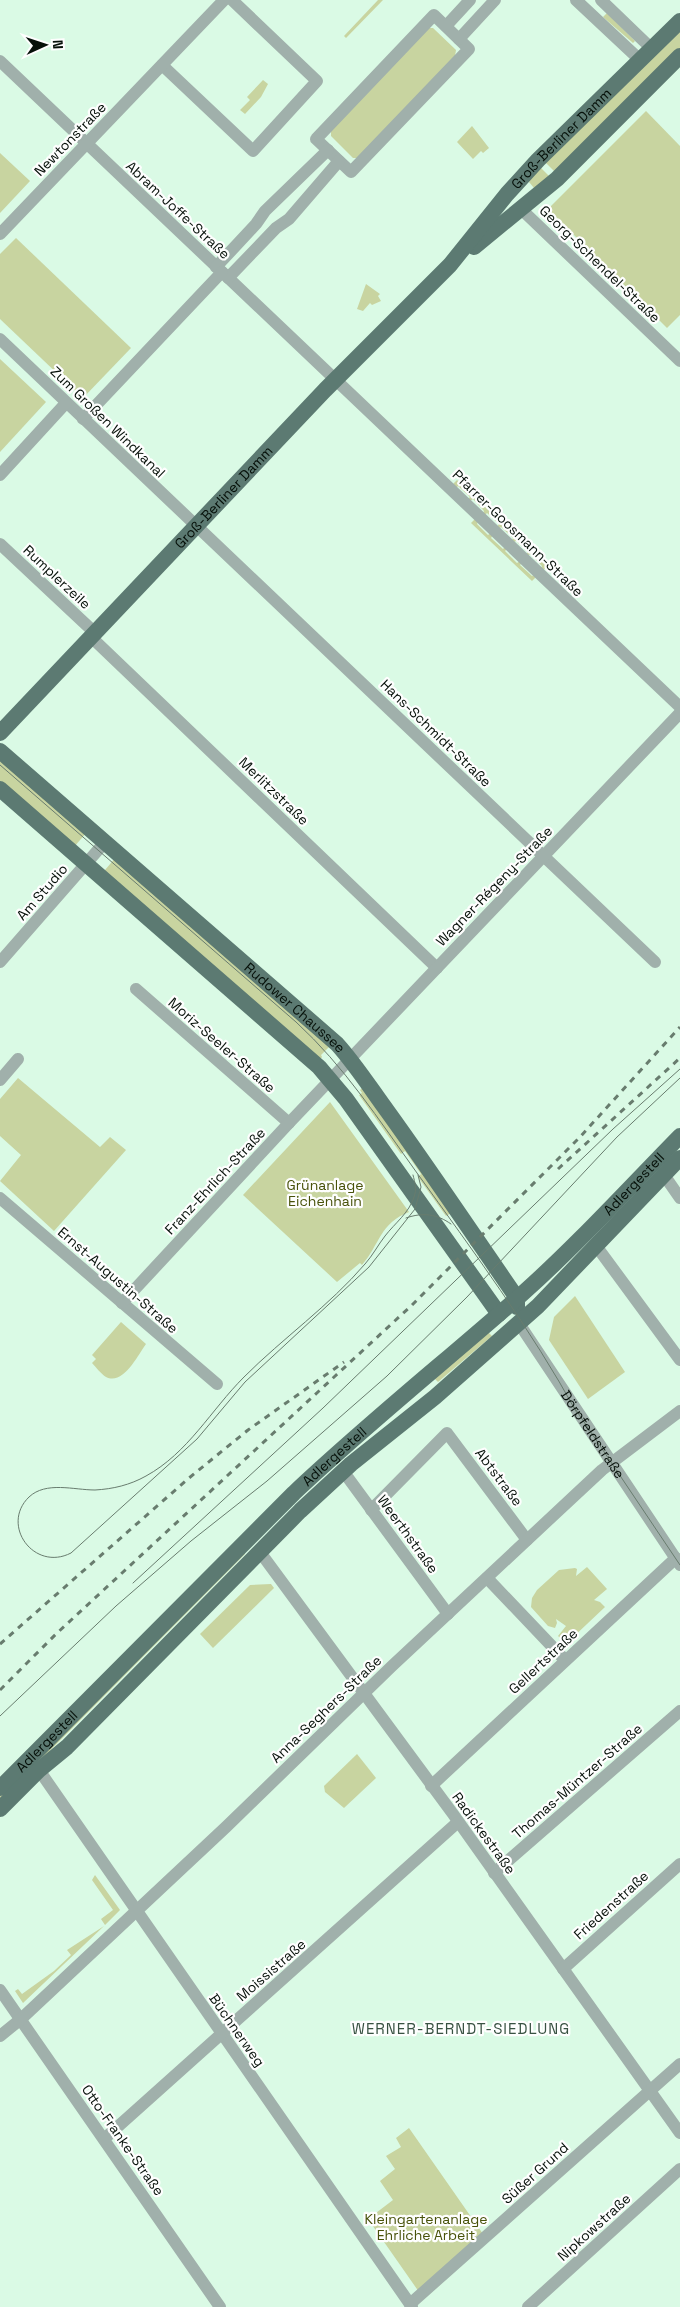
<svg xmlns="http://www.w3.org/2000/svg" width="680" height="2307" viewBox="0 0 680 2307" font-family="'Space Grotesk',sans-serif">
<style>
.green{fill:#c8d4a0}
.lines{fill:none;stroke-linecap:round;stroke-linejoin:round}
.minor{stroke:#a0b0ab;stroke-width:12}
.major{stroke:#5c7a72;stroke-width:16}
.tram{stroke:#687c6e;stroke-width:1}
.rail{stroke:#687c6e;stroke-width:3;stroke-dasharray:6 6;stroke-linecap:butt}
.labels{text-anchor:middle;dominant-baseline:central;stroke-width:4.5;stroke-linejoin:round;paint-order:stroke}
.street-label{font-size:14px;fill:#061009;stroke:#fefefe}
.park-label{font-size:14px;fill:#48520a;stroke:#fefefe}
.neighbourhood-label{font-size:15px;letter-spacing:1px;fill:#385242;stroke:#fefefe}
</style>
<rect width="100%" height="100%" fill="#dafae5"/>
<g class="green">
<polygon points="378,0 383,0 346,38 344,36"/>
<polygon points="607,13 635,41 633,43 603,17"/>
<polygon points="680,27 680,51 556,173 544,161"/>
<polygon points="426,28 433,28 456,50 455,56 358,158 353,158 331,136 331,130"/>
<polygon points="263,80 268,84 261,97 245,114 240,110 250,100 247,97"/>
<polygon points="646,111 680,146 680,315 667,328 548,209"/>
<polygon points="472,126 489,148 483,153 481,151 473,159 457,142"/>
<polygon points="0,153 30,181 0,213"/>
<polygon points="539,166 551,178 534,188 529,182"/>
<polygon points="16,238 131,348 83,398 0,319 0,254"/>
<polygon points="366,284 380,294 378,296 381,301 372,305 370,303 363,311 357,309"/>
<polygon points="0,359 46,402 0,452"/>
<polygon points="457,480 548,567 543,570 541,568 542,566 530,554 528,556 526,554 528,552 516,541 514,542 512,540 513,538 501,527 499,529 497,527 499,524 487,513 485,515 483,513 484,511 473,499 470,501 468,499 470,497 458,486 456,488 453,484"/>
<polygon points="475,519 478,522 477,524 488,535 491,533 493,535 491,538 503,549 505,547 507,549 505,551 517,563 520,561 522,563 520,565 532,576 534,575 536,577 532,581 471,523"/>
<polygon points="0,760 87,832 74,847 0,783"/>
<polygon points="116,857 331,1045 321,1055 322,1057 319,1061 105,875 105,870"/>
<polygon points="18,1078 100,1147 110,1137 126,1150 54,1231 0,1181 21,1155 0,1136 0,1099"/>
<polygon points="363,1087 453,1212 446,1216 418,1177 421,1174 405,1151 401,1154 359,1095 362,1093 360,1090"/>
<path d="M 330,1102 L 409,1212 C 380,1223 380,1244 362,1265 L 360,1263 L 337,1282 L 243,1195 Z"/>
<polygon points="575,1296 625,1372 588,1399 549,1340 554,1317"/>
<path d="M 121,1322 L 146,1344 C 138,1355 123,1386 106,1377 C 101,1374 96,1367 92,1363 L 96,1359 L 92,1355 Z"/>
<polygon points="487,1331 492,1336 438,1382 434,1378"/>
<polygon points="245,1552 245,1554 0,1801 0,1795"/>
<polygon points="587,1567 607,1589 594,1600 600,1602 605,1607 569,1641 565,1642 558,1636 566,1626 556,1619 557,1623 555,1628 548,1626 531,1607 532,1598 537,1590 559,1570 575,1568 577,1569 576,1576"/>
<polygon points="271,1584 274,1588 213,1648 200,1634 250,1585"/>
<polygon points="357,1754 376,1778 344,1808 325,1792 324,1786"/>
<polygon points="95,1875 120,1910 105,1925 101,1919 113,1910 92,1880"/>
<polygon points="104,1926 23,2003 15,1991 18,1989 22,1994 54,1971 71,1955 67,1950"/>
<polygon points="409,2128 483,2234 419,2292 368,2219 393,2200 380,2181 395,2169 386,2156 401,2147 396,2138"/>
</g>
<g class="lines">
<g class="minor">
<polyline points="576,0 640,60"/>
<polyline points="601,0 652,49"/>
<polygon points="434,15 469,49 351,172 316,139"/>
<polyline points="446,26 470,0"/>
<polyline points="459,39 495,0"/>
<polyline points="0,61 680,707"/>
<polyline points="162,65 253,151 317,81 232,0"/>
<polyline points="521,209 680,361"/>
<polyline points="0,234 224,0"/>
<polyline points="216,267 256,224 265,211 328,150"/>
<polyline points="228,278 276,228 289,219 339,161"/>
<polyline points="0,339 655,962"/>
<polyline points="83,419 222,272"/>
<polyline points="0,475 66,403"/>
<polyline points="0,544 94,632"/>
<polyline points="90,636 437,968"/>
<polyline points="0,962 105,842"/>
<polyline points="136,989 289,1123"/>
<polyline points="0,1080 18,1059"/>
<polyline points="664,1175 680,1198"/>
<polyline points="0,1198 217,1384"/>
<polyline points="597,1247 680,1360"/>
<polyline points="122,1303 289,1123 680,713"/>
<path id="s1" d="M 518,1322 L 680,1565"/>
<polyline points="343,1471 448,1614"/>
<polyline points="371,1510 447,1433 527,1540"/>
<polyline points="260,1552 453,1814 680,2133"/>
<polyline points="487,1578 565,1660"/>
<polyline points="39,1770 412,2307"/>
<polyline points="431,1786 676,1558"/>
<polyline points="494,1873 680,1711"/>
<polyline points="563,1969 680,1864"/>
<polyline points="0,1990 220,2307"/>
<polyline points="0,2036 21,2019 226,1827 392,1666 602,1470 680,1411"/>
<polyline points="104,2139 458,1822"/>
<polyline points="410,2304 680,2064"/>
<polyline points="528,2307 680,2169"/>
</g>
<g class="major">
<polyline points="474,247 557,179 680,56"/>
<path id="s2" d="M 0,733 L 325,390 L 450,265 L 507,194 L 538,160 L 680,21"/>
<path id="s3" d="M 0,751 L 337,1044 C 356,1065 371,1089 388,1112 C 432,1173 474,1236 517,1298 L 517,1307"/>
<polyline points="0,789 319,1067 346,1099 499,1314"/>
<path id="s4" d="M 0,1788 L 294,1493 C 367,1424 446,1361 522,1294 C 577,1245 628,1189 680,1136"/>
<polyline points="0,1809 39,1770 67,1747 300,1511 351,1464 435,1397 538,1306 680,1158"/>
</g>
<g class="tram">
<path d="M 0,765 L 296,1022 C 344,1066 379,1120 417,1173 C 473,1251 531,1329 577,1413"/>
<path d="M 413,1175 C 415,1183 417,1189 414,1197 C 409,1213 395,1223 385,1236 C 378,1245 373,1255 365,1264 C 329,1306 283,1338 244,1377 C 211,1410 188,1453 146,1476 C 130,1485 113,1489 95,1490 C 74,1490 46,1481 29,1497 C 0,1525 34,1572 71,1553 L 197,1439 L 245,1382 L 369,1267 L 415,1209 L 421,1187 L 418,1175"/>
<path d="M 406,1218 C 423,1212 437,1214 451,1224"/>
<polyline points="574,1407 680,1565"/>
<polyline points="133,1583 323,1408 613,1129 680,1069"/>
<polyline points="0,1716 116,1606 191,1541 267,1481 387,1376 467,1297 617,1137 680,1078"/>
</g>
<g class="rail">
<polyline points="558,1169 680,1058"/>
<polyline points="0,1644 189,1478 248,1430 344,1362"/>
<polyline points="0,1690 56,1634 412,1305 580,1137 680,1027"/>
</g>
</g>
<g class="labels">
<g class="street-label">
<text transform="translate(70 139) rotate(-46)">Newtonstraße</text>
<text stroke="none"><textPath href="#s2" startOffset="818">Groß-Berliner Damm</textPath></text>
<text transform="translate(178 210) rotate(43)">Abram-Joffe-Straße</text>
<text transform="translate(600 264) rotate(44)">Georg-Schendel-Straße</text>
<text transform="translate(108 422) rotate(44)">Zum Großen Windkanal</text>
<text stroke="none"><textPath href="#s2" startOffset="325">Groß-Berliner Damm</textPath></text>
<text transform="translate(518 533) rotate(44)">Pfarrer-Goosmann-Straße</text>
<text transform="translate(57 577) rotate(43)">Rumplerzeile</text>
<text transform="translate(436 733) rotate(44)">Hans-Schmidt-Straße</text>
<text transform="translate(274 791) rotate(44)">Merlitzstraße</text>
<text transform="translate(494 886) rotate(-46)">Wagner-Régeny-Straße</text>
<text transform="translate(42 892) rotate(-49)">Am Studio</text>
<text stroke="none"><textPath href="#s3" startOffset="391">Rudower Chaussee</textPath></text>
<text transform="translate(222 1045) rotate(41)">Moriz-Seeler-Straße</text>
<text transform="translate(215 1181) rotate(-47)">Franz-Ehrlich-Straße</text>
<text stroke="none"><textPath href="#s4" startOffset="876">Adlergestell</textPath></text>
<text transform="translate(118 1280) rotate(41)">Ernst-Augustin-Straße</text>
<text stroke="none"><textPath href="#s1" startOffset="135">Dörpfeldstraße</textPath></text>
<text stroke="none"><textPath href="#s4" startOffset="471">Adlergestell</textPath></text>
<text transform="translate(499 1477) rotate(53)">Abtstraße</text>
<text transform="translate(408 1534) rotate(54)">Weerthstraße</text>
<text transform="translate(543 1661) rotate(-43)">Gellertstraße</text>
<text transform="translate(326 1709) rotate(-44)">Anna-Seghers-Straße</text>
<text stroke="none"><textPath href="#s4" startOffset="66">Adlergestell</textPath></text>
<text transform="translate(577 1781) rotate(-41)">Thomas-Müntzer-Straße</text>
<text transform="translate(484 1833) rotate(54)">Radickestraße</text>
<text transform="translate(611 1905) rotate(-42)">Friedenstraße</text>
<text transform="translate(271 1970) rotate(-41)">Moissistraße</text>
<text transform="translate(237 2030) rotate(55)">Büchnerweg</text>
<text transform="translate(123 2140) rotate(55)">Otto-Franke-Straße</text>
<text transform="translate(535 2173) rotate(-42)">Süßer Grund</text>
<text transform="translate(594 2227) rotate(-42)">Nipkowstraße</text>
</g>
<g class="park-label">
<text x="325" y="1185">Grünanlage<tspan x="325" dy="16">Eichenhain</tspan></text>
<text x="426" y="2219">Kleingartenanlage<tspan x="426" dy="16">Ehrliche Arbeit</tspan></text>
</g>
<g class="neighbourhood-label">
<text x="461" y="2028">WERNER-BERNDT-SIEDLUNG</text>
</g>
</g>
<g transform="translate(45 45) rotate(87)" stroke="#fefefe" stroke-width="4" paint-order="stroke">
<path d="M0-4L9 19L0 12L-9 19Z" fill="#061009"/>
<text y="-8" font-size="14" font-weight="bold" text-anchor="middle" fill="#061009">N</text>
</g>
</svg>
